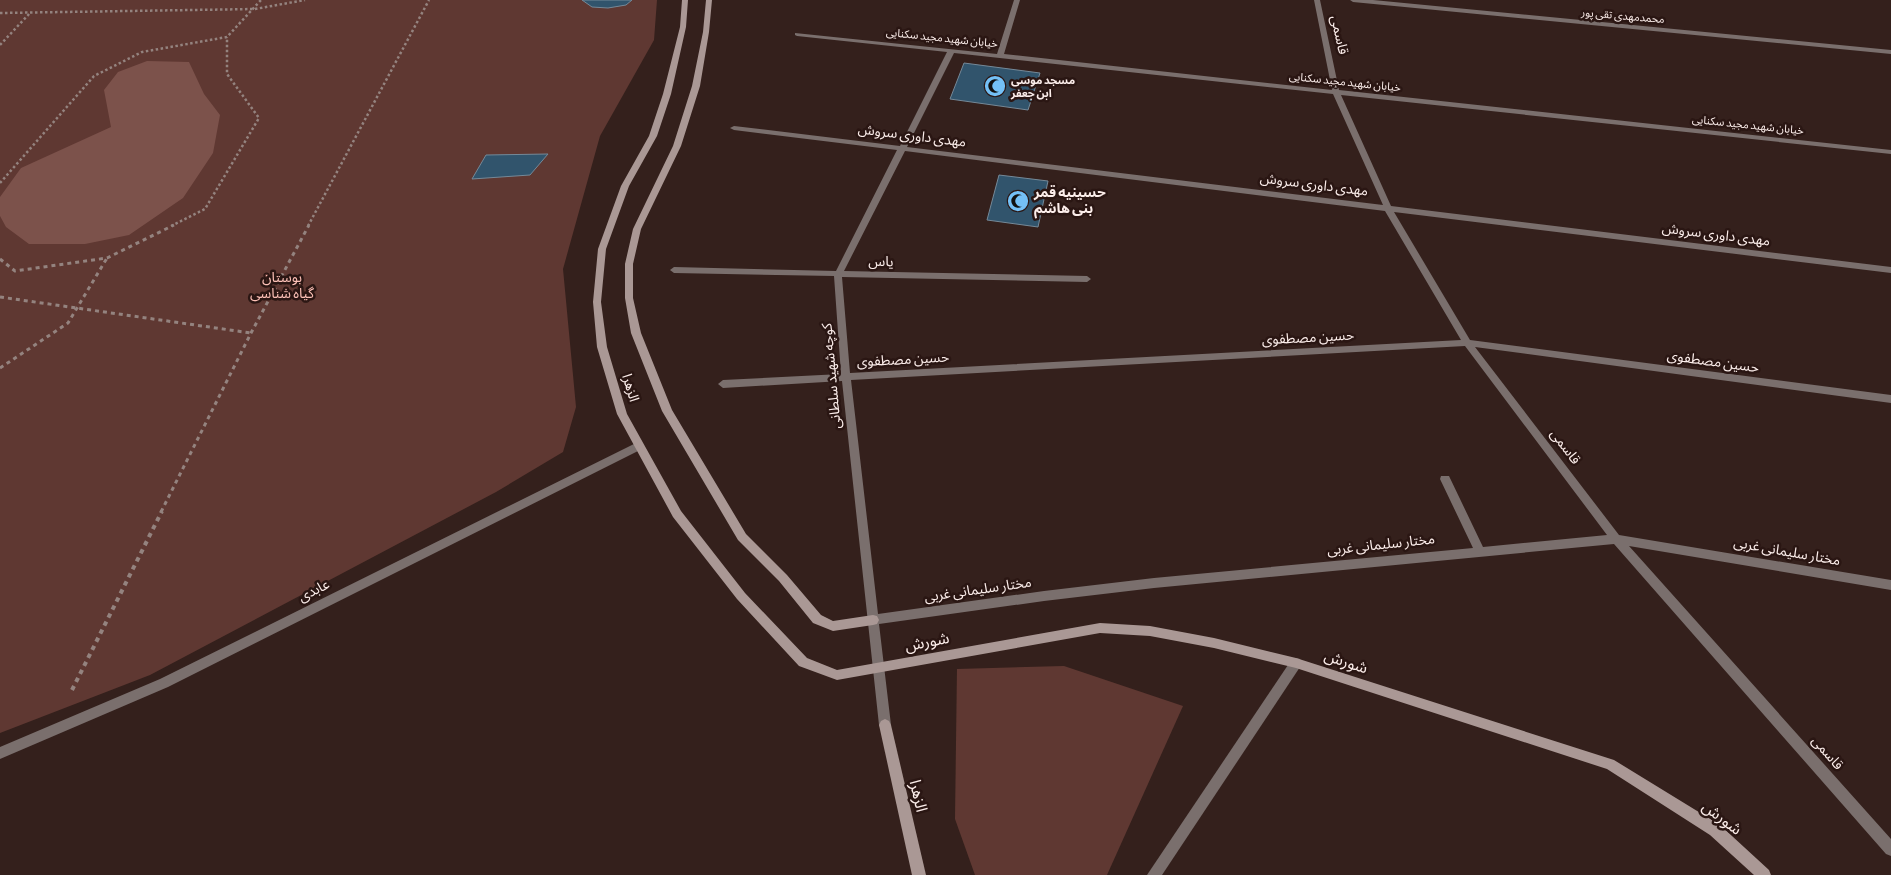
<svg xmlns="http://www.w3.org/2000/svg" width="1891" height="875" viewBox="0 0 1891 875" font-family="'Alegreya Sans','Noto Sans Arabic',sans-serif">
<style>
.green{fill:#5f3832}
.water{fill:#7c524b}
.building{fill:#31546c;stroke:#758998}
.lines{fill:none;stroke-linecap:round;stroke-linejoin:round}
.path-far2{stroke:#94837f;stroke-width:2.5;stroke-dasharray:2.5 2.5;stroke-linecap:butt}
.path-far1{stroke:#94837f;stroke-width:3;stroke-dasharray:4 4;stroke-linecap:butt}
.path{stroke:#94837f;stroke-width:4;stroke-dasharray:4.5 4.5;stroke-linecap:butt}
.street{fill:#7a6f6d;fill-rule:evenodd}
.secondary{fill:#aa9895;fill-rule:evenodd}
.labels{text-anchor:middle;dominant-baseline:central;stroke-width:5;stroke-linejoin:round;paint-order:stroke}
.far-street-label{font-size:11px;fill:#fceeeb;stroke:#2a1613}
.far-poi-label{font-size:11px;font-weight:bold;fill:#fceeeb;stroke:#2a1613;text-anchor:start}
.street-label{font-size:14px;fill:#fceeeb;stroke:#2a1613}
.poi-label{font-size:14px;font-weight:bold;fill:#fceeeb;stroke:#2a1613;text-anchor:start}
.park-label{font-size:14px;fill:#fdc1b7;stroke:#2a1613}
.near-street-label{font-size:16px;fill:#fceeeb;stroke:#2a1613}
</style>
<rect width="100%" height="100%" fill="#34201c"/>
<g class="green">
<polygon points="0,0 657,0 654,40 600,136 563,269 576,407 563,452 496,492 150,675 0,733"/>
<polygon points="1064,666 1183,706 1107,875 975,875 955,819 957,669"/>
</g>
<polygon class="water" points="147,61 189,62 204,94 220,115 213,153 183,198 129,235 85,244 29,244 6,227 0,216 0,197 21,168 111,127 104,90 118,72"/>
<g class="building">
<polygon points="582,0 632,0 626,5 608,8 592,7"/>
<polygon points="964,63 1040,73 1028,110 950,99"/>
<polygon points="548,154 530,175 472,179 486,155"/>
<polygon points="999,175 1048,181 1038,227 987,220"/>
</g>
<g class="lines">
<g class="path-far2">
<polyline points="0,13 255,9 305,0"/>
<polyline points="0,45 30,13"/>
<polyline points="0,183 94,76 142,52 227,37 261,0"/>
<polyline points="171,226 205,209 259,118 227,74 227,37"/>
<polyline points="308,226 429,0"/>
</g>
<g class="path-far1">
<polyline points="0,259 15,271 107,258 174,225"/>
<polyline points="0,297 251,333"/>
<polyline points="0,368 68,323 107,258"/>
<polyline points="161,512 251,333 309,225"/>
</g>
<polyline class="path" points="72,690 162,511"/>
<g class="street">
<path d="M 1014,0 L 1020,0 L 1004,54 L 1332,90 L 1314,0 L 1320,0 L 1339,90 L 1891,150 L 1891,154 L 1341,95 L 1391,206 L 1891,267 L 1891,273 L 1394,212 L 1470,340 L 1891,395 L 1891,403 L 1475,347 L 1619,535 L 1891,580 L 1891,590 L 1629,546 L 1891,839 L 1891,856 L 1886,854 L 1614,544 L 1154,588 L 1044,601 L 879,624 L 891,725 L 889,729 L 885,731 L 881,729 L 879,725 L 842,381 L 723,388 L 718,384 L 723,380 L 841,374 L 834,276 L 674,273 L 670,270 L 674,267 L 836,271 L 897,150 L 734,130 L 730,128 L 734,126 L 900,146 L 947,52 L 797,36 L 795,35 L 795,33 L 997,54 ZM 954,53 L 1333,94 L 1383,205 L 907,147 ZM 905,151 L 1385,211 L 1461,340 L 850,373 L 842,277 L 1087,282 L 1091,279 L 1087,276 L 844,271 ZM 1465,346 L 1607,535 L 1483,547 L 1449,476 L 1441,476 L 1440,479 L 1473,548 L 1154,578 L 1044,591 L 878,614 L 851,380 Z"/>
<polygon points="1350,0 1373,0 1891,50 1891,54 1353,2"/>
<polygon points="638,442 642,443 643,446 642,449 168,687 0,759 0,747 160,679"/>
<polygon points="1296,658 1300,659 1302,663 1300,667 1162,875 1147,875 1292,659"/>
</g>
<g class="secondary">
<polygon points="682,0 688,0 686,27 671,94 657,136 629,186 606,249 601,302 607,347 627,414 681,511 745,593 807,658 837,670 1100,623 1150,626 1214,638 1296,658 1614,760 1720,825 1769,870 1771,875 1754,875 1710,835 1607,769 1296,668 1214,648 1150,636 1100,633 837,680 799,666 737,599 673,517 617,414 597,347 593,302 598,249 621,186 649,136 663,94 680,27"/>
<polygon points="706,0 712,0 709,32 700,86 681,146 641,229 633,264 633,298 641,333 672,410 746,534 787,575 821,615 833,621 873,615 877,616 879,620 877,624 873,625 833,631 813,623 779,581 738,540 662,411 631,333 625,298 625,264 633,229 673,146 692,86 703,32"/>
<polygon points="885,719 889,721 891,725 926,875 912,875 879,725 881,721"/>
</g>
</g>
<defs>
<g id="mosque-disc" transform="scale(1.125)"><circle r="9.5" fill="#74c0f6" stroke="#2a1613"/><path d="M3.5-4.9A6 6 0 1 0 3.5 4.9A5 5 0 1 1 3.5-4.9Z" fill="#111"/></g>
</defs>
<g fill-rule="evenodd">
<use href="#mosque-disc" x="995" y="86"/>
<use href="#mosque-disc" x="1018" y="201"/>
</g>
<g class="labels">
<g class="far-street-label">
<text transform="translate(1623 16) rotate(5)">محمدمهدی تقی پور</text>
<text transform="translate(942 38) rotate(6)">خیابان شهید مجید سکنایی</text>
<text transform="translate(1345 82) rotate(6)">خیابان شهید مجید سکنایی</text>
<text transform="translate(1748 125) rotate(6)">خیابان شهید مجید سکنایی</text>
</g>
<g class="far-poi-label">
<text x="1011" y="80">مسجد موسی<tspan x="1011" dy="13">ابن جعفر</tspan></text>
</g>
<g class="street-label">
<text transform="translate(1339 35) rotate(78)">قاسمی</text>
<text transform="translate(912 136) rotate(7)">مهدی داوری سروش</text>
<text transform="translate(1314 185) rotate(7)">مهدی داوری سروش</text>
<text transform="translate(1716 235) rotate(7)">مهدی داوری سروش</text>
<text transform="translate(881 262) rotate(1)">یاس</text>
<text transform="translate(1308 338) rotate(-3)">حسین مصطفوی</text>
<text transform="translate(903 360) rotate(-3)">حسین مصطفوی</text>
<text transform="translate(1713 362) rotate(8)">حسین مصطفوی</text>
<text transform="translate(832 376) rotate(-95)">کوچه شهید سلطانی</text>
<text transform="translate(630 388) rotate(73)">الزهرا</text>
<text transform="translate(1565 447) rotate(53)">قاسمی</text>
<text transform="translate(1381 545) rotate(-6)">مختار سلیمانی غربی</text>
<text transform="translate(1787 552) rotate(10)">مختار سلیمانی غربی</text>
<text transform="translate(978 590) rotate(-8)">مختار سلیمانی غربی</text>
<text transform="translate(314 591) rotate(-27)">عابدی</text>
<text transform="translate(1827 753) rotate(49)">قاسمی</text>
</g>
<g class="poi-label">
<text x="1034" y="193">حسینیه قمر<tspan x="1034" dy="16">بنی هاشم</tspan></text>
</g>
<g class="park-label">
<text x="282" y="278">بوستان<tspan x="282" dy="16">گیاه شناسی</tspan></text>
</g>
<g class="near-street-label">
<text transform="translate(927 642) rotate(-11)">شورش</text>
<text transform="translate(1346 662) rotate(18)">شورش</text>
<text transform="translate(918 796) rotate(77)">الزهرا</text>
<text transform="translate(1722 818) rotate(37)">شورش</text>
</g>
</g>
</svg>
